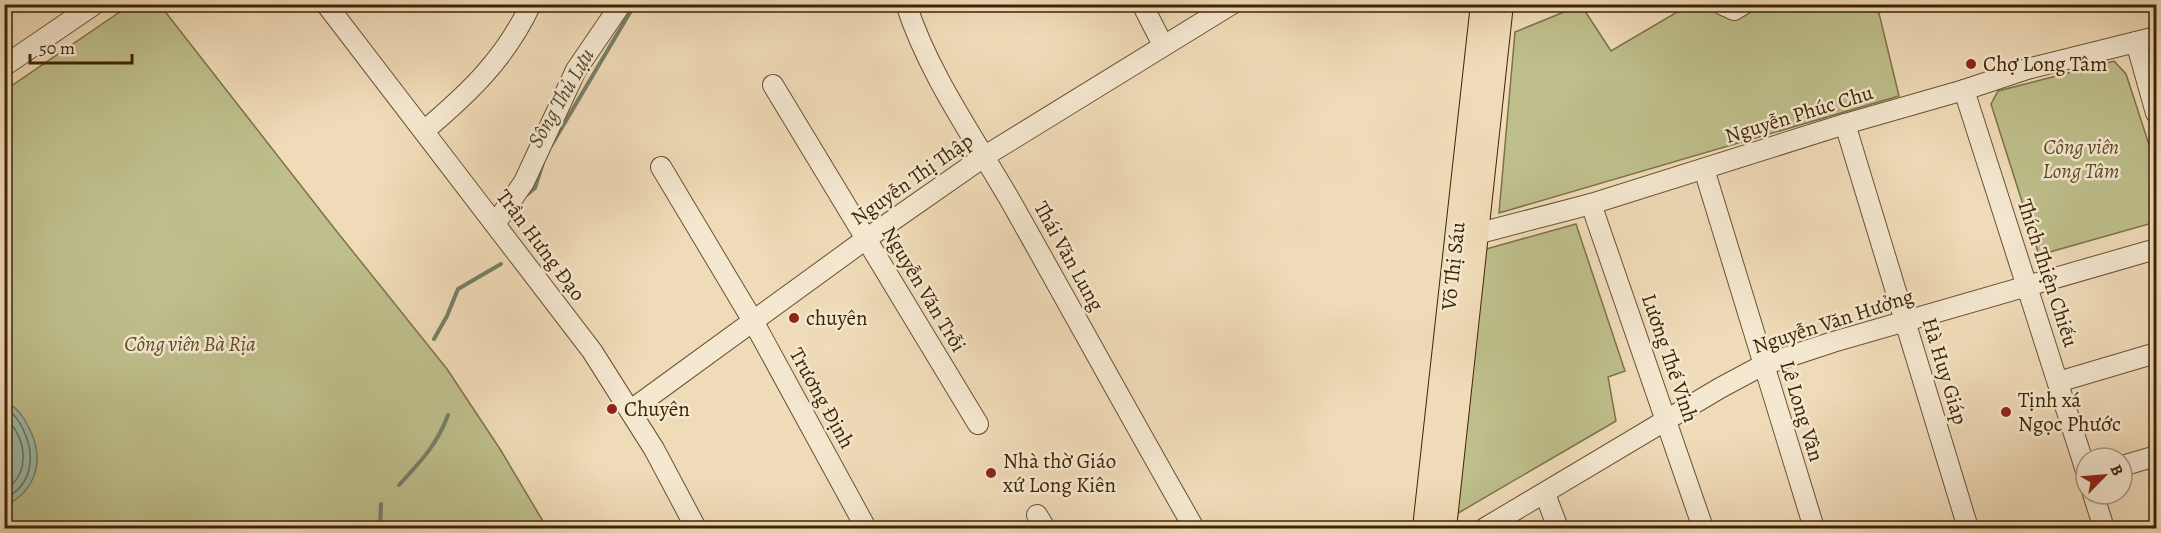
<svg xmlns="http://www.w3.org/2000/svg" width="2161" height="533" viewBox="0 0 2161 533" font-family="Alegreya,serif">
<style>
.green{fill:#bebf8c;stroke:#7e7248;stroke-width:1.5}
.water{fill:#9bbbab;stroke:#767f68;stroke-width:1.5}
.lines{fill:none;stroke-linecap:round;stroke-linejoin:round}
.shore{stroke:#6c7058;stroke-width:1.5}
.stream{stroke:#767f68;stroke-width:4}
.minor-casing{stroke:#6a5231;stroke-width:22}
.major-casing{stroke:#3e2504;stroke-width:26}
.minor{stroke:#f5e8d1;stroke-width:20}
.major{stroke:#f0dbb8;stroke-width:24}
.poi-dot{fill:#8f2418;stroke:#f5e8d1;stroke-width:2}
.labels{text-anchor:middle;dominant-baseline:central;stroke-width:5;stroke-linejoin:round;paint-order:stroke}
.poi-label{font-size:21px;fill:#3e2504;stroke:#f5e8d1;text-anchor:start}
.street-label{font-size:21px;fill:#3e2504;stroke:#f5e8d1}
.park-label{font-size:21px;font-style:italic;fill:#5e4c26;stroke:#f5e8d1}
.water-label{font-size:22px;font-style:italic;fill:#554a2e;stroke:#f5e8d1}
</style>
<rect width="100%" height="100%" fill="#f0dbb8"/>
<filter id="stains"><feTurbulence type="fractalNoise" baseFrequency=".00333" numOctaves="4"/><feColorMatrix values="0 0 0 0 .2 0 0 0 0 .09 0 0 0 0 .02 0 0 0 .5 -.17"/></filter>
<radialGradient id="worn" r=".72"><stop offset=".6" stop-color="#630" stop-opacity="0"/><stop offset="1" stop-color="#630" stop-opacity=".3"/></radialGradient>
<g class="green">
<polygon points="130,5 160,5 334,228 447,369 500,449 547,528 5,528 4,91"/>
<polygon points="1581,5 1611,51 1689,5 1877,5 1899,96 1499,213 1515,32"/>
<polygon points="2114,61 2126,74 2156,166 2156,222 2039,255 1991,104 1998,91"/>
<polygon points="1576,224 1625,371 1608,377 1616,421 1448,519 1486,249"/>
</g>
<path class="water" d="M 5,402 C 17,407 23,416 29,428 C 45,459 37,490 5,506 Z"/>
<g class="lines">
<g class="shore">
<path d="M 4,409 C 14,412 19,421 23,429 C 36,455 33,485 4,499"/>
<path d="M 4,417 C 27,436 32,473 4,491"/>
</g>
<g class="stream">
<polyline points="551,146 635,4"/>
<polyline points="524,197 535,188 543,163"/>
<polyline points="434,339 447,316 458,289 501,264"/>
<path d="M 399,485 C 420,462 437,445 448,415"/>
<polyline points="380,528 381,504"/>
</g>
<g class="minor-casing">
<g id="minor">
<polyline points="326,4 592,351 654,449 696,528"/>
<path d="M 906,4 C 929,75 973,136 1010,200 C 1072,310 1132,420 1194,528"/>
<polyline points="1142,4 1163,45"/>
<polyline points="1721,4 1734,10 1744,4"/>
<polyline points="2136,42 2156,113"/>
<polyline points="4,66 95,4"/>
<polyline points="773,85 978,424"/>
<polyline points="1964,90 2086,471"/>
<polyline points="1845,124 1968,528"/>
<path d="M 424,131 C 469,93 505,59 531,4"/>
<polyline points="661,167 753,321 866,528"/>
<polyline points="1704,169 1814,528"/>
<polyline points="1591,204 1703,528"/>
<polyline points="495,224 524,182 576,70 621,4"/>
<polyline points="1462,233 1476,234 1591,204 1845,124 1964,90 2027,69 2156,37"/>
<polyline points="2058,382 2156,353"/>
<polyline points="631,410 866,239 985,156 1232,4"/>
<polyline points="2122,466 2156,456"/>
<polyline points="1545,494 1558,528"/>
<polyline points="2093,494 2104,528"/>
<polyline points="1037,515 1045,528"/>
<polyline points="1485,528 1720,388 1763,365 1833,342 2156,249"/>
</g>
</g>
<g class="major-casing">
<g id="major">
<polyline points="1425,528 1483,4"/>
<polyline points="1444,528 1501,4"/>
</g>
</g>
<use href="#minor" class="minor"/>
<use href="#major" class="major"/>
</g>
<g class="poi-dot">
<circle cx="1971" cy="64" r="6"/>
<circle cx="794" cy="318" r="6"/>
<circle cx="612" cy="409" r="6"/>
<circle cx="2006" cy="412" r="6"/>
<circle cx="991" cy="473" r="6"/>
</g>
<g class="labels">
<g class="poi-label">
<text x="1983" y="64">Chợ Long Tâm</text>
<text x="806" y="318">chuyên</text>
<text x="2018" y="400">Tịnh xá<tspan x="2018" dy="24">Ngọc Phước</tspan></text>
<text x="624" y="409">Chuyên</text>
<text x="1003" y="461">Nhà thờ Giáo<tspan x="1003" dy="24">xứ Long Kiên</tspan></text>
</g>
<g class="street-label">
<text transform="translate(1799 114) rotate(-17)">Nguyễn Phúc Chu</text>
<text transform="translate(912 179) rotate(-35)">Nguyễn Thị Thập</text>
<text transform="translate(541 245) rotate(53)">Trần Hưng Đạo</text>
<text transform="translate(1069 256) rotate(61)">Thái Văn Lung</text>
<text transform="translate(1453 266) rotate(-84)">Võ Thị Sáu</text>
<text transform="translate(2048 273) rotate(72)">Thích Thiện Chiếu</text>
<text transform="translate(924 289) rotate(59)">Nguyễn Văn Trỗi</text>
<text transform="translate(1833 321) rotate(-18)">Nguyễn Văn Hưởng</text>
<text transform="translate(1670 358) rotate(71)">Lương Thế Vinh</text>
<text transform="translate(1945 371) rotate(73)">Hà Huy Giáp</text>
<text transform="translate(822 398) rotate(61)">Trương Định</text>
<text transform="translate(1802 411) rotate(73)">Lê Long Vân</text>
</g>
<g class="park-label">
<text x="2081" y="147">Công viên<tspan x="2081" dy="24">Long Tâm</tspan></text>
<text x="190" y="344">Công viên Bà Rịa</text>
</g>
<g class="water-label">
<text transform="translate(561 98) rotate(-60)">Sông Thủ Lựu</text>
</g>
</g>
<rect width="2161" height="533" fill="none" stroke="#f0dbb8" stroke-width="24"/>
<rect x="6" y="6" width="2149" height="521" fill="none" stroke="#3e2504" stroke-width="3"/>
<rect x="12" y="12" width="2137" height="509" fill="none" stroke="#3e2504" stroke-width="1.5"/>
<g transform="translate(2104 476) rotate(65)"><circle r="28" fill="#f5e8d1" stroke="#ac9a7f" stroke-width="1.5"/>
<path d="M0-4.5L10 22L0 15L-10 22Z" fill="#8f2418"/>
<text y="-9" font-size="16" font-weight="bold" text-anchor="middle" fill="#3e2504">B</text>
</g>
<path d="M30 54v9h102v-9" fill="none" stroke="#3e2504" stroke-width="3"/>
<text x="39" y="54" font-size="18" fill="#3e2504" stroke="#f5e8d1" stroke-width="4.5" paint-order="stroke">50 m</text>
<rect width="100%" height="100%" filter="url(#stains)"/>
<rect width="100%" height="100%" fill="url(#worn)"/>
</svg>
